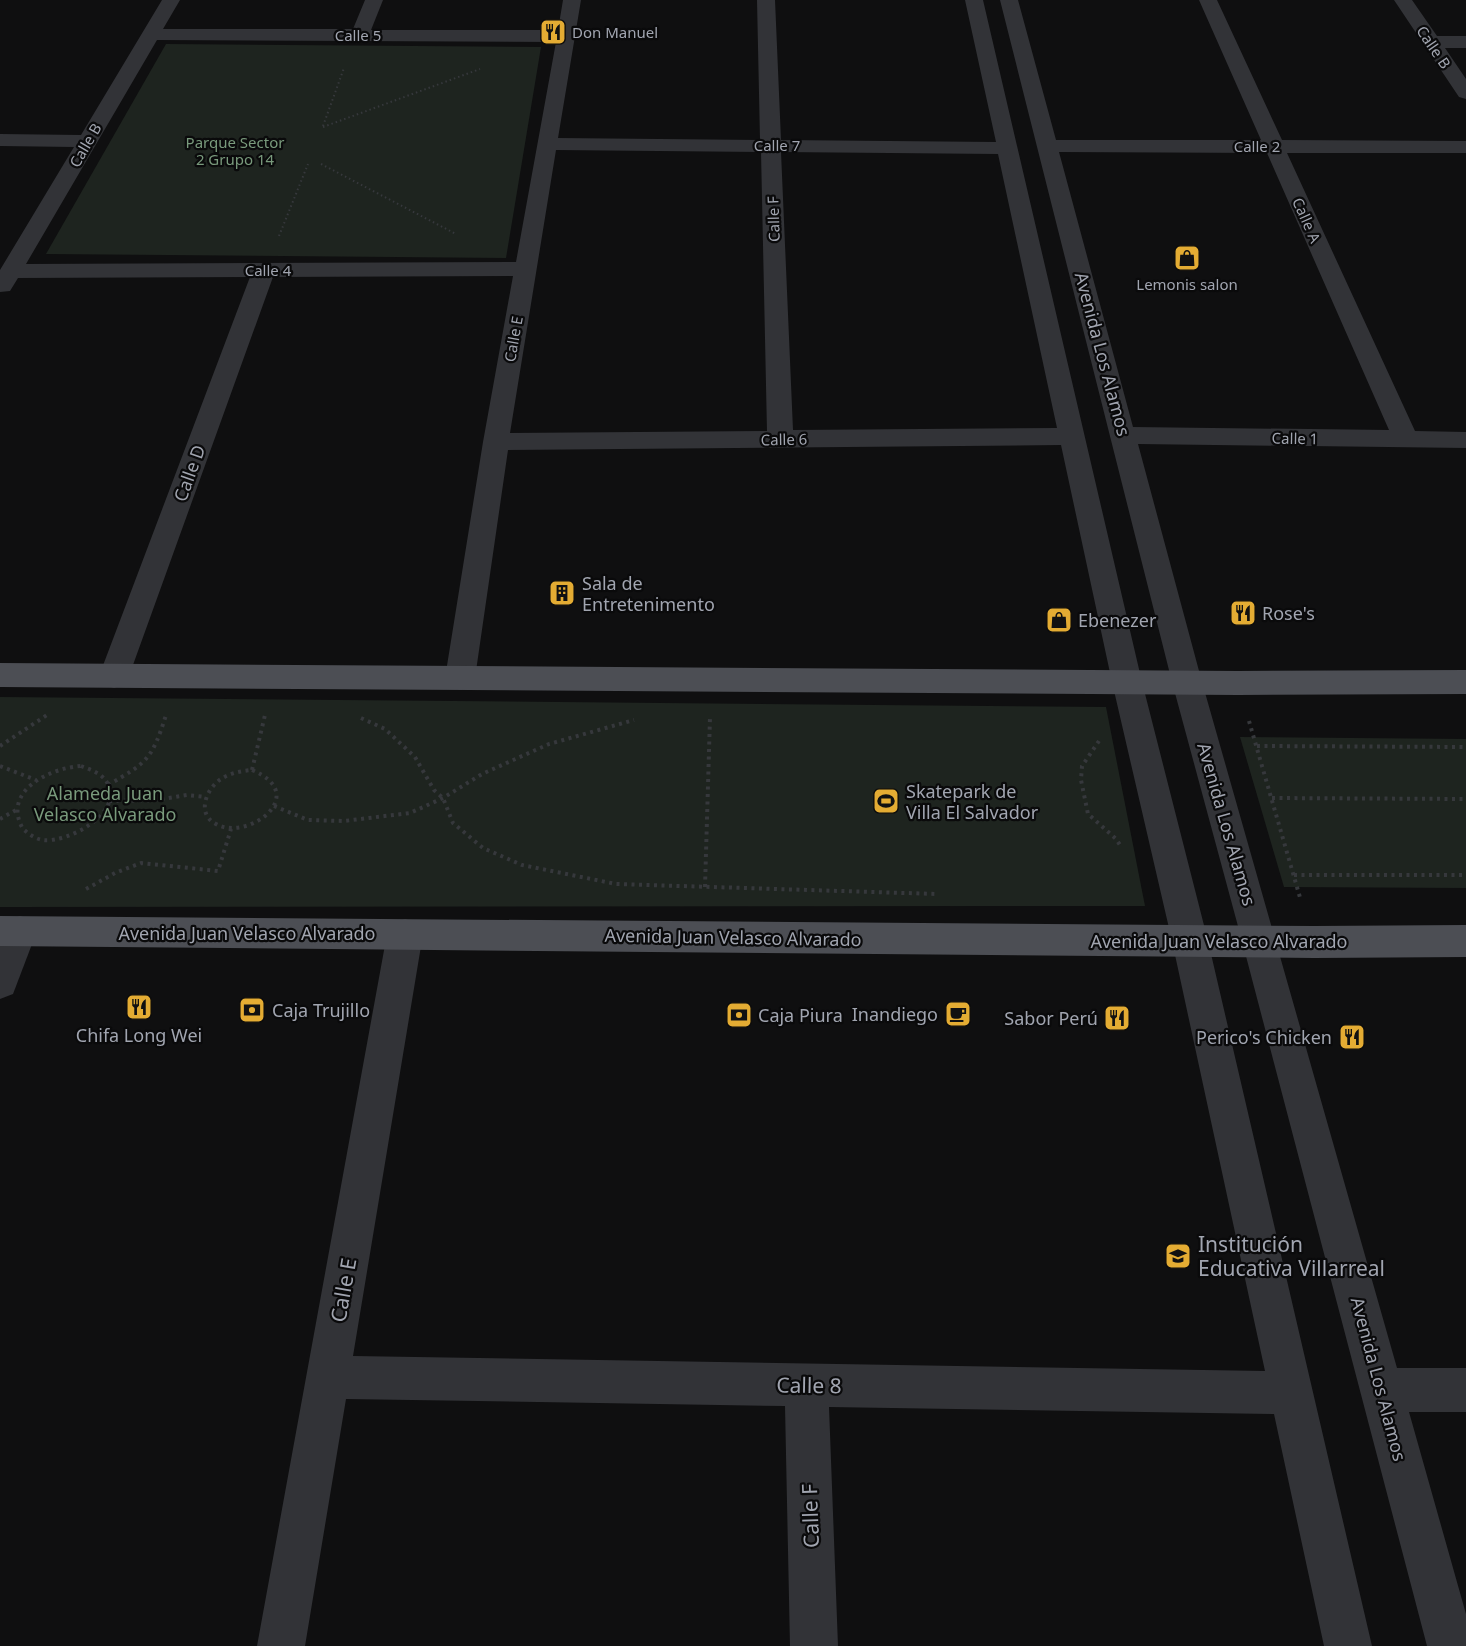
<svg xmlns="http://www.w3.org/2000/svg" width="1466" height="1646" viewBox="0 0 1466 1646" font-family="'Noto Sans',sans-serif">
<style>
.green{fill:#1e241f}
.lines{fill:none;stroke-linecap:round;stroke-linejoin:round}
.path-far1{stroke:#36383c;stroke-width:2;stroke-dasharray:1.5 3;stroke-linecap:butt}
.path{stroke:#36383c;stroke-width:4;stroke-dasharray:3 4.5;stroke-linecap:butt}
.minor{fill:#323337;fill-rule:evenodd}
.major{fill:#4c4e54;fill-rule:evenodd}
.labels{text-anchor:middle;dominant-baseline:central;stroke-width:4.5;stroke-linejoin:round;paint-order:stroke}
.far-poi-label{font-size:15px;fill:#a1a5b0;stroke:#0a0a0b;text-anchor:start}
.far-street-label{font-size:15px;fill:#a1a5b0;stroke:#0a0a0b}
.far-park-label{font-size:15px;fill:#799a7c;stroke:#0a0a0b}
.street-label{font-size:18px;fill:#a1a5b0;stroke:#0a0a0b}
.poi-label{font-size:18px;fill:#a1a5b0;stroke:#0a0a0b;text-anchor:start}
.park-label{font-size:18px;fill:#799a7c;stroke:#0a0a0b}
.near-poi-label{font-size:21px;fill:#a1a5b0;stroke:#0a0a0b;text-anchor:start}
.near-street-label{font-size:21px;fill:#a1a5b0;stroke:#0a0a0b}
</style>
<rect width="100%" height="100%" fill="#0f0f10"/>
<g class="green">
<polygon points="166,44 541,47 506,258 46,254"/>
<polygon points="0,697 1106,707 1145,906 0,907"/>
<polygon points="1240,737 1466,739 1466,888 1284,887"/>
</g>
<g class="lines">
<g class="path-far1">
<polyline points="323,126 344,68"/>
<polyline points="323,127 480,69"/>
<polyline points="321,164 456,234"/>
<polyline points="279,236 308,164"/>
</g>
<g class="path">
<polyline points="361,718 385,729 415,757 434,790 443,798 453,823 483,848 522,865 616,884 937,894"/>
<polyline points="1249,721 1301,901"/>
<polyline points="1099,741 1082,766 1081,780 1088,814 1116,839 1122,848"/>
<polyline points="0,746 47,715"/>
<polyline points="1257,746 1466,747"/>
<polyline points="0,766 36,780"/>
<path d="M 81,766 C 91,770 102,773 108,784 C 123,814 67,843 43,840 C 35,839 29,834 23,829 C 1,791 50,768 81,766 Z"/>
<path d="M 252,770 C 312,795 247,842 216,824 C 196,814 206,789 221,779 C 230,773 241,771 252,770 Z"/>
<polyline points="252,770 265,715"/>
<path d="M 108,785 C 148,762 152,759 166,715"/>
<polyline points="1272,798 1466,799"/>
<polyline points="109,801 156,800 187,795 206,797"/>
<polyline points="274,806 308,820 344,821 410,813 443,798 482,774 549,744 634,720"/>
<polyline points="0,819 16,810"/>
<polyline points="1294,875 1466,875"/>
<polyline points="705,887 710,717"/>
<polyline points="86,889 115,873 141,863 218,871 231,829"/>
</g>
<g class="minor">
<path d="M 162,0 L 180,0 L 163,29 L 353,29 L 365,0 L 383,0 L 371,30 L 558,30 L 563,0 L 581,0 L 558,138 L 760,140 L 757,0 L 775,0 L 781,140 L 996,142 L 965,0 L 983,0 L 1142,682 L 1208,941 L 1372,1646 L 1324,1646 L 1274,1414 L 829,1407 L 838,1646 L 790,1646 L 785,1406 L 346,1399 L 305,1646 L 257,1646 L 387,934 L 393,923 L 405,919 L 417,923 L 423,934 L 353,1356 L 1265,1371 L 1172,941 L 1112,682 L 1061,445 L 508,450 L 475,678 L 471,686 L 460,690 L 449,686 L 445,678 L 483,442 L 513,276 L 273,277 L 129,676 L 125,684 L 114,688 L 103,684 L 99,676 L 250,277 L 18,278 L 10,291 L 0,292 L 0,270 L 74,147 L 0,146 L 0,134 L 81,135 ZM 157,40 L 556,42 L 516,262 L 26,264 ZM 556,150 L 761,152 L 767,431 L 510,433 ZM 781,152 L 998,154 L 1057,428 L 793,430 Z"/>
<path d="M 1000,0 L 1018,0 L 1056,140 L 1261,140 L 1199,0 L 1217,0 L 1282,140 L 1466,141 L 1466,153 L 1287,153 L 1415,431 L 1466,432 L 1466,448 L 1138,444 L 1202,682 L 1397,1368 L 1466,1368 L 1466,1412 L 1409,1412 L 1466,1614 L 1466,1646 L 1427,1646 L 1242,941 L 1172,682 ZM 1059,152 L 1267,153 L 1389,430 L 1133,427 Z"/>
<polygon points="1394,0 1412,0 1437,36 1466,36 1466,48 1445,48 1466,79 1466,99 1459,97"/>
<polygon points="20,916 32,920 37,931 13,994 0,999 0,937 8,920"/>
</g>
<g class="major">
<polygon points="0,663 1238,671 1466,670 1466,694 1238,695 0,687"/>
<polygon points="0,916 1314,926 1466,925 1466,957 1314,958 0,946"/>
</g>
</g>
<defs>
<g id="restaurant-square" transform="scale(1.35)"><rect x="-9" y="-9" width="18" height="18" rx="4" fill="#e4ac33" stroke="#0a0a0b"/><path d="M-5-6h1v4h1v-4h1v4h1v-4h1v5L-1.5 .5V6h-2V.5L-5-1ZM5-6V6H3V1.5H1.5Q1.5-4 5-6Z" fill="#111"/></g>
<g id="shop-square" transform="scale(1.35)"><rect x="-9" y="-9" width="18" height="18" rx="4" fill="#e4ac33" stroke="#0a0a0b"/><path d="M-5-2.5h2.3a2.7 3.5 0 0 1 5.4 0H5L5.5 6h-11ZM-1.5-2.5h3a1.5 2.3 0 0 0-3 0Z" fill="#111"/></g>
<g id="building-square" transform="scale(1.35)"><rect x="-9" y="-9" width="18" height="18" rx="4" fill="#e4ac33" stroke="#0a0a0b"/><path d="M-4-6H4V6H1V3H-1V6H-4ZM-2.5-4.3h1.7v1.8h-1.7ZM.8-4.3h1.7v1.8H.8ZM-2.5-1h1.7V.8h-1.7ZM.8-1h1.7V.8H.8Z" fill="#111"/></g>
<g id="stadium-square" transform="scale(1.35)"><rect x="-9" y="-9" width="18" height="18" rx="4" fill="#e4ac33" stroke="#0a0a0b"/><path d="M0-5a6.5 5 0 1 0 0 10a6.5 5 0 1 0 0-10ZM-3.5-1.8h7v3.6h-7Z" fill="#111"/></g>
<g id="bank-square" transform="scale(1.35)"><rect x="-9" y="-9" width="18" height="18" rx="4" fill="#e4ac33" stroke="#0a0a0b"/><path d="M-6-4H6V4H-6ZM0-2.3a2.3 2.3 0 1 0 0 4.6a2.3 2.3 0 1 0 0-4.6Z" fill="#111"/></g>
<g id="cafe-square" transform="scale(1.35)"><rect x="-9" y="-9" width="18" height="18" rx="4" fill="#e4ac33" stroke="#0a0a0b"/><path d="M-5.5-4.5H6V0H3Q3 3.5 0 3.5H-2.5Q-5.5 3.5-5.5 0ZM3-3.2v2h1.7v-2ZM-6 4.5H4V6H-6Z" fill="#111"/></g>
<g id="school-square" transform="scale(1.35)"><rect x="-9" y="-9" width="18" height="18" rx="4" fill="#e4ac33" stroke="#0a0a0b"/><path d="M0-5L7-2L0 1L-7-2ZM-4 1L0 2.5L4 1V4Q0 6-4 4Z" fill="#111"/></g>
</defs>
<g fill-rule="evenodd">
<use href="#restaurant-square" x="553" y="32"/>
<use href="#shop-square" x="1187" y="258"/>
<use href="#building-square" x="562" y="593"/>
<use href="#restaurant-square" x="1243" y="613"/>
<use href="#shop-square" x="1059" y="620"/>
<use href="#stadium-square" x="886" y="801"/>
<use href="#restaurant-square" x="139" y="1007"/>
<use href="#bank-square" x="252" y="1010"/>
<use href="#cafe-square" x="958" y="1014"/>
<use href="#bank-square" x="739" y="1015"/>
<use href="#restaurant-square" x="1117" y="1018"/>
<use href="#restaurant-square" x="1352" y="1037"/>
<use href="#school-square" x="1178" y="1256"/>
</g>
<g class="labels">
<g class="far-poi-label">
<text x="572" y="32">Don Manuel</text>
<text x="1187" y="284" text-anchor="middle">Lemonis salon</text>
</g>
<g class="far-street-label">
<text x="358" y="35">Calle 5</text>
<text transform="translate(1434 47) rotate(56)">Calle B</text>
<text transform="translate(85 145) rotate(-60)">Calle B</text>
<text x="777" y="145">Calle 7</text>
<text x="1257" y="146">Calle 2</text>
<text transform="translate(773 219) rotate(-92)">Calle F</text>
<text transform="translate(1307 220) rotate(66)">Calle A</text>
<text x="268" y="270">Calle 4</text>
<text transform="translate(513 339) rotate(-80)">Calle E</text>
<text transform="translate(1295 438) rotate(1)">Calle 1</text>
<text transform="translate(784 439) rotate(-1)">Calle 6</text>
</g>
<g class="far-park-label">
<text x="235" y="142">Parque Sector<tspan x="235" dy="17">2 Grupo 14</tspan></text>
</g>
<g class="street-label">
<text transform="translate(1103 354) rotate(75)">Avenida Los Alamos</text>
<text transform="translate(189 473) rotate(-70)">Calle D</text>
<text transform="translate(1227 824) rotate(74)">Avenida Los Alamos</text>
<text x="247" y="933">Avenida Juan Velasco Alvarado</text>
<text transform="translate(733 937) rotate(1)">Avenida Juan Velasco Alvarado</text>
<text x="1219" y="941">Avenida Juan Velasco Alvarado</text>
<text transform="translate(1379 1379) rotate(75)">Avenida Los Alamos</text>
</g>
<g class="poi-label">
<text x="582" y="583">Sala de<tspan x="582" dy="21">Entretenimento</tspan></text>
<text x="1262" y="613">Rose's</text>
<text x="1078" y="620">Ebenezer</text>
<text x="906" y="791">Skatepark de<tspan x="906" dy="21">Villa El Salvador</tspan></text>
<text x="272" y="1010">Caja Trujillo</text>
<text x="938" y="1014" text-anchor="end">Inandiego</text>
<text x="758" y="1015">Caja Piura</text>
<text x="1098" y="1018" text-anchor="end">Sabor Perú</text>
<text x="139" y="1035" text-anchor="middle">Chifa Long Wei</text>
<text x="1332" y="1037" text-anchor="end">Perico's Chicken</text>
</g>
<g class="park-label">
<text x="105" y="793">Alameda Juan<tspan x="105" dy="21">Velasco Alvarado</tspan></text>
</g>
<g class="near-poi-label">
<text x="1198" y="1244">Institución<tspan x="1198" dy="24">Educativa Villarreal</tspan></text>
</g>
<g class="near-street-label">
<text transform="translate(343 1290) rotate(-80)">Calle E</text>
<text transform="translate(809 1385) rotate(1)">Calle 8</text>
<text transform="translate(810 1516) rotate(-92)">Calle F</text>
</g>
</g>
</svg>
